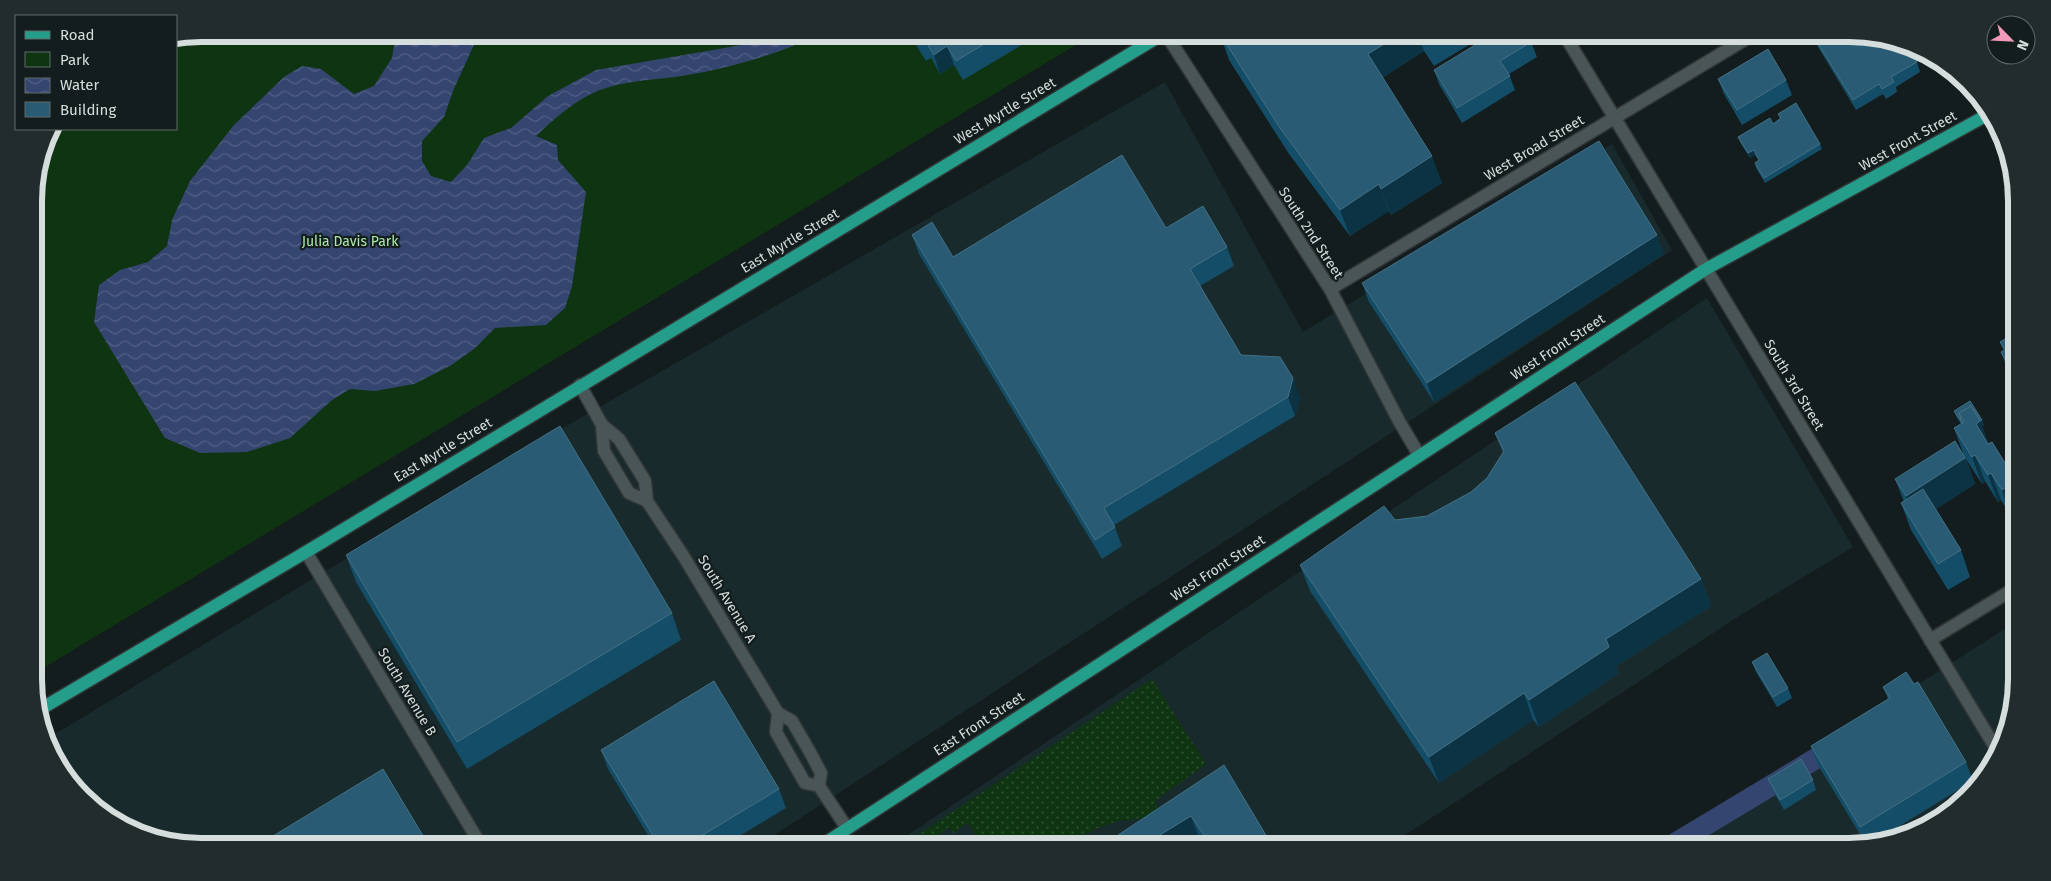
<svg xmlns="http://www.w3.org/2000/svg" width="2051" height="881" viewBox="0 0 2051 881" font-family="'Fira Sans',sans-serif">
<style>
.built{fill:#182a2c}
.grass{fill:url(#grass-dots)}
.park{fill:#0f3411}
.water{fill:url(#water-waves)}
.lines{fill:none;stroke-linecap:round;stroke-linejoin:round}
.canal{stroke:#34456f;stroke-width:21}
.minor-casing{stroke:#313637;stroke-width:15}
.major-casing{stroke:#313637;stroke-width:15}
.minor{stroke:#4a5556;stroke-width:12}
.major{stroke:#249e8a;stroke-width:12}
.wall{fill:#144d67}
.shaded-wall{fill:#0b3344}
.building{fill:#295c74;stroke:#447084}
.labels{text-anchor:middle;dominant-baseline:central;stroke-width:4.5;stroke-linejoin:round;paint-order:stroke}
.street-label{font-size:14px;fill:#d6dddd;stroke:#131d1e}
.park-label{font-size:14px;fill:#abe8ab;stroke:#131d1e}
.rim{fill:none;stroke:#d6dddd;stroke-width:6}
</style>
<defs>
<pattern id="grass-dots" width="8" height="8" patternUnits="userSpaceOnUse" patternTransform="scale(1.25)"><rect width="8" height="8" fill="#0f3411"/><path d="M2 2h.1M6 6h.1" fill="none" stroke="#315133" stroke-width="1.8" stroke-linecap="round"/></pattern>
<pattern id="water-waves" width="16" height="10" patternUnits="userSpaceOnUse" patternTransform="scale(1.25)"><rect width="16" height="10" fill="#34456f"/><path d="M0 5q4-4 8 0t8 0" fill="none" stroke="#515f83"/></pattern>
</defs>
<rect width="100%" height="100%" fill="#131d1e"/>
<g class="built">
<polygon points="1165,82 1303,332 1612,144 1672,250 756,847 202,847 138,835 69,782 50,737 570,424"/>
<polygon points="1707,298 1853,547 1739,616 1387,847 890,847"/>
<polygon points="2017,621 2017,680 2005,743 1951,813 1904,838 1860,847 1664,847"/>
</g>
<polygon class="grass" points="1152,679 1206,764 1156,800 1158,817 1118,821 1095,829 1067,847 984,847 968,823 953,833 949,827 922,847 908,847 909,841"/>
<polygon class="park" points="202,34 1094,34 35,673 34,190 51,129 176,129 176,39"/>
<path class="water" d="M 396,34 L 477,34 L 477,38 L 453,91 L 444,117 L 422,141 L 422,161 L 431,176 L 451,182 L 467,165 L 484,138 L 511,128 L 548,96 L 596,70 L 771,40 L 779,34 L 817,34 C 784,54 714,72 675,77 C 650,80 625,81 600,90 C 575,100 556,117 536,136 L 557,145 L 558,160 L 586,192 L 572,286 L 565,308 L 546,325 L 495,328 L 474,349 L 450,366 L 414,384 L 375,391 L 350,389 L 332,400 L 290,438 L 247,452 L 200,453 L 165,438 L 94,322 L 99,285 L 120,270 L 148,262 L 167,246 L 172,220 L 190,181 L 234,125 L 284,77 L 302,66 L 321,69 L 354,94 L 374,86 L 392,58 Z"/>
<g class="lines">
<polyline class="canal" points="1669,847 1840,744"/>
<g class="minor-casing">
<g id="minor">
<polyline points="1166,34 1330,289 1399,421 1419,455"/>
<polyline points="1564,34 1998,752"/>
<polyline points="1330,289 1754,34"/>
<polyline points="580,385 602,425 619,439 645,481 647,501 684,557 778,713 792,721 811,754 821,773 819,786"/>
<polyline points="602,425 604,451 629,493 647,501"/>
<polyline points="306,552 482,847"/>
<polyline points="1930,640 2017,587"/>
<polyline points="778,713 776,732 805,783 819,786 847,828"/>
</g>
</g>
<g class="major-casing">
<g id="major">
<polyline points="39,710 306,552 1163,34"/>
<polyline points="819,847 1706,269 1989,114"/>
</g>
</g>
<use href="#minor" class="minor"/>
<use href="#major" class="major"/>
</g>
<g class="wall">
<polygon points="909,34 1040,34 963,80 954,65 940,74 931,58 926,61"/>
<polygon points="1220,34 1487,34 1434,66 1424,51 1382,78 1442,183 1391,215 1389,211 1350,236 1289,154 1229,60"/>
<polygon points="1812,34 1849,34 1917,62 1920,72 1896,87 1897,92 1886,99 1883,94 1856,110 1815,42"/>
<polygon points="1531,42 1537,57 1509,74 1515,90 1462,123 1439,84 1434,70"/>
<polygon points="1718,79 1786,80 1792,95 1742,125 1724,94"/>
<polygon points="1778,114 1820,144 1822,149 1765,183 1756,168 1755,163 1759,160 1755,155 1750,158 1740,142 1738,137 1773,124 1780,119"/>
<polygon points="1166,228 1227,247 1234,266 1200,286 1241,355 1300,397 1295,416 1114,525 1122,546 1102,559 919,254 912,235 953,257"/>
<polygon points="1664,254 1434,402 1369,302 1362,283"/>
<polygon points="2016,332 2016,389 2011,379 2001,352 2004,351 2000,342"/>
<polygon points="1954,411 1982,420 1984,425 1982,426 2011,517 2001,500 1998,502 1985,481 1982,484 1966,459 1975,484 1936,509 1961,550 1970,577 1948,590 1911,530 1901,503 1904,502 1895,479 1963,453 1954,428 1961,424 1956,416"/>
<polygon points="1495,433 1701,579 1711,606 1616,666 1619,673 1539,727 1533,720 1439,783 1310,591 1300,565 1395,520 1427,516 1471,492 1487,478 1503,453"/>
<polygon points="346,555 672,613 681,640 467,769 356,582"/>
<polygon points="1752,662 1788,688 1792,698 1777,707 1756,672"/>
<polygon points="1914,684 1966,762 1973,781 1867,846 1818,765 1811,746 1888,699 1883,687"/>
<polygon points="601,750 779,789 786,808 721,847 655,847 608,769"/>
<polygon points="1224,765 1273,847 1204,847 1201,842 1100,847"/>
<polygon points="1768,779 1813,780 1816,790 1784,810 1772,789"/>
</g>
<g class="shaded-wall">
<polygon points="1400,34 1418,34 1424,51 1377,81 1368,54"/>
<polygon points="947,46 954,65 940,74 934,55"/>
<polygon points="1754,150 1755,155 1750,158 1748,153"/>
<polygon points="1432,156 1442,183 1391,215 1381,189"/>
<polygon points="1379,184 1389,211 1350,236 1340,210"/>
<polygon points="1657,235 1664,254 1434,402 1427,383"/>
<polygon points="1293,378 1300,397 1295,416 1288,397"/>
<polygon points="1982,420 1984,425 1982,426 1990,448 1967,429"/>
<polygon points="1975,455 1985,481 1982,484 1972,457"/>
<polygon points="1965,458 1975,484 1915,522 1906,496"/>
<polygon points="1991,473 2001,500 1998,502 1988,475"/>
<polygon points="2017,481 2017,513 2011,517 2002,490"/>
<polygon points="1701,579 1711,606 1616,666 1619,673 1539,727 1529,700 1606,639"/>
<polygon points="1524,693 1533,720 1439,783 1429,757"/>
<polygon points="1191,816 1201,842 1193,847 1164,847 1160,835"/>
</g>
<g class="building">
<polygon points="914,34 1001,34 956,61 947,46 934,55 924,39 919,42"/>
<polygon points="1220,34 1400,34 1368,54 1432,156 1381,189 1379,184 1340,210 1280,128"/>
<polygon points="1420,34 1433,34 1424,39"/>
<polygon points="1493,34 1526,34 1531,42 1500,61 1510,76 1457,108 1434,70"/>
<polygon points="1812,34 1849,34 1907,45 1917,62 1891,77 1894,82 1882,89 1879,84 1853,100"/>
<polygon points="1768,49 1786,80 1737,110 1718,79"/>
<polygon points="1796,103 1820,144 1764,178 1755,163 1759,160 1754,150 1748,153 1738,137 1770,118 1773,124 1781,118 1778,114"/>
<polygon points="1599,141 1657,235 1427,383 1362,283"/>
<polygon points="1122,155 1166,228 1203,206 1227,247 1190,269 1241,355 1280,357 1293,378 1288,397 1104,508 1115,527 1095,540 912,235 932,222 953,257"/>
<polygon points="2016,332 2016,371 2012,363 2008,365 2001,352 2005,350 2000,342"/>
<polygon points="1575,382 1701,579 1606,639 1609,647 1529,700 1524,693 1429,757 1300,565 1384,506 1395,520 1427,516 1471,492 1487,478 1504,451 1495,433"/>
<polygon points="1970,401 1982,420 1980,421 1971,406 1959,413 1962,423 1954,411"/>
<polygon points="1971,406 1980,421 1976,424 1988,444 1992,442 2005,463 2010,460 2017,471 2017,481 2002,490 1991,473 1988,475 1975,455 1972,457 1954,428 1964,422 1959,413"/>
<polygon points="560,426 672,613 457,742 346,555"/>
<polygon points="1955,441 1965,458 1906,496 1895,479"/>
<polygon points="1923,489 1961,550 1938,564 1901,503"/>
<polygon points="1767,653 1788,688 1773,697 1752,662"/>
<polygon points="1906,672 1914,684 1918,682 1966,762 1860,827 1811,746 1890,698 1883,687"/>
<polygon points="714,681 779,789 683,847 660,847 601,750"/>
<polygon points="1801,759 1813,780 1780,800 1768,779"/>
<polygon points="1224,765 1273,847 1212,847 1191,816 1160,835 1168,847 1100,847"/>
<polygon points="383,769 422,834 428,847 255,847"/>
</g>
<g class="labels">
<g class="street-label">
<text transform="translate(1005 111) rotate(-31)">West Myrtle Street</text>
<text transform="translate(1908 141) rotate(-29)">West Front Street</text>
<text transform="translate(1534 148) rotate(-31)">West Broad Street</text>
<text transform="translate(1311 233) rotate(57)">South 2nd Street</text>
<text transform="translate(790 241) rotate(-31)">East Myrtle Street</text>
<text transform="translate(1558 347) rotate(-33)">West Front Street</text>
<text transform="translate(1794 385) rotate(59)">South 3rd Street</text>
<text transform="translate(443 450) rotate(-31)">East Myrtle Street</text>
<text transform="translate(1218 568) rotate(-33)">West Front Street</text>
<text transform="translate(727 599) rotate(59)">South Avenue A</text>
<text transform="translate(407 692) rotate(59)">South Avenue B</text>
<text transform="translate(979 724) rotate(-33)">East Front Street</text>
</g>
<g class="park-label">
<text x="350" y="241">Julia Davis Park</text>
</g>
</g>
<path d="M0 0H2051V881H0ZM201 42H1849A159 159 0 0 1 2008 201V679A159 159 0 0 1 1849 838H201A159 159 0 0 1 42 679V201A159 159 0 0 1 201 42Z" fill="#232c2d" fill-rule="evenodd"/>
<path class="rim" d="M201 42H1849A159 159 0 0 1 2008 201V679A159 159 0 0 1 1849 838H201A159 159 0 0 1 42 679V201A159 159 0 0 1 201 42Z"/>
<rect x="15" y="15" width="162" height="115" fill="#131d1e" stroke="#616a6a"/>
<rect x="25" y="31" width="25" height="8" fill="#249e8a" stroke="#616a6a"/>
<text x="60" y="40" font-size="15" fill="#d6dddd">Road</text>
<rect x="25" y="52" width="25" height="15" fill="#0f3411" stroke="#616a6a"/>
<text x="60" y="65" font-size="15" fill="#d6dddd">Park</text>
<rect x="25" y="78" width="25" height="15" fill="url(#water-waves)" stroke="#616a6a"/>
<text x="60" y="90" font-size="15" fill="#d6dddd">Water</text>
<rect x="25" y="102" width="25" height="15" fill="#295c74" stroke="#616a6a"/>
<text x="60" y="115" font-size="15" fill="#d6dddd">Building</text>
<g transform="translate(2011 40) rotate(114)"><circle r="24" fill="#131d1e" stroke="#616a6a"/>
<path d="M0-4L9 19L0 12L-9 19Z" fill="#ef9ab8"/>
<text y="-8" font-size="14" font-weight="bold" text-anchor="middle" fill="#d6dddd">N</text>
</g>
</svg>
